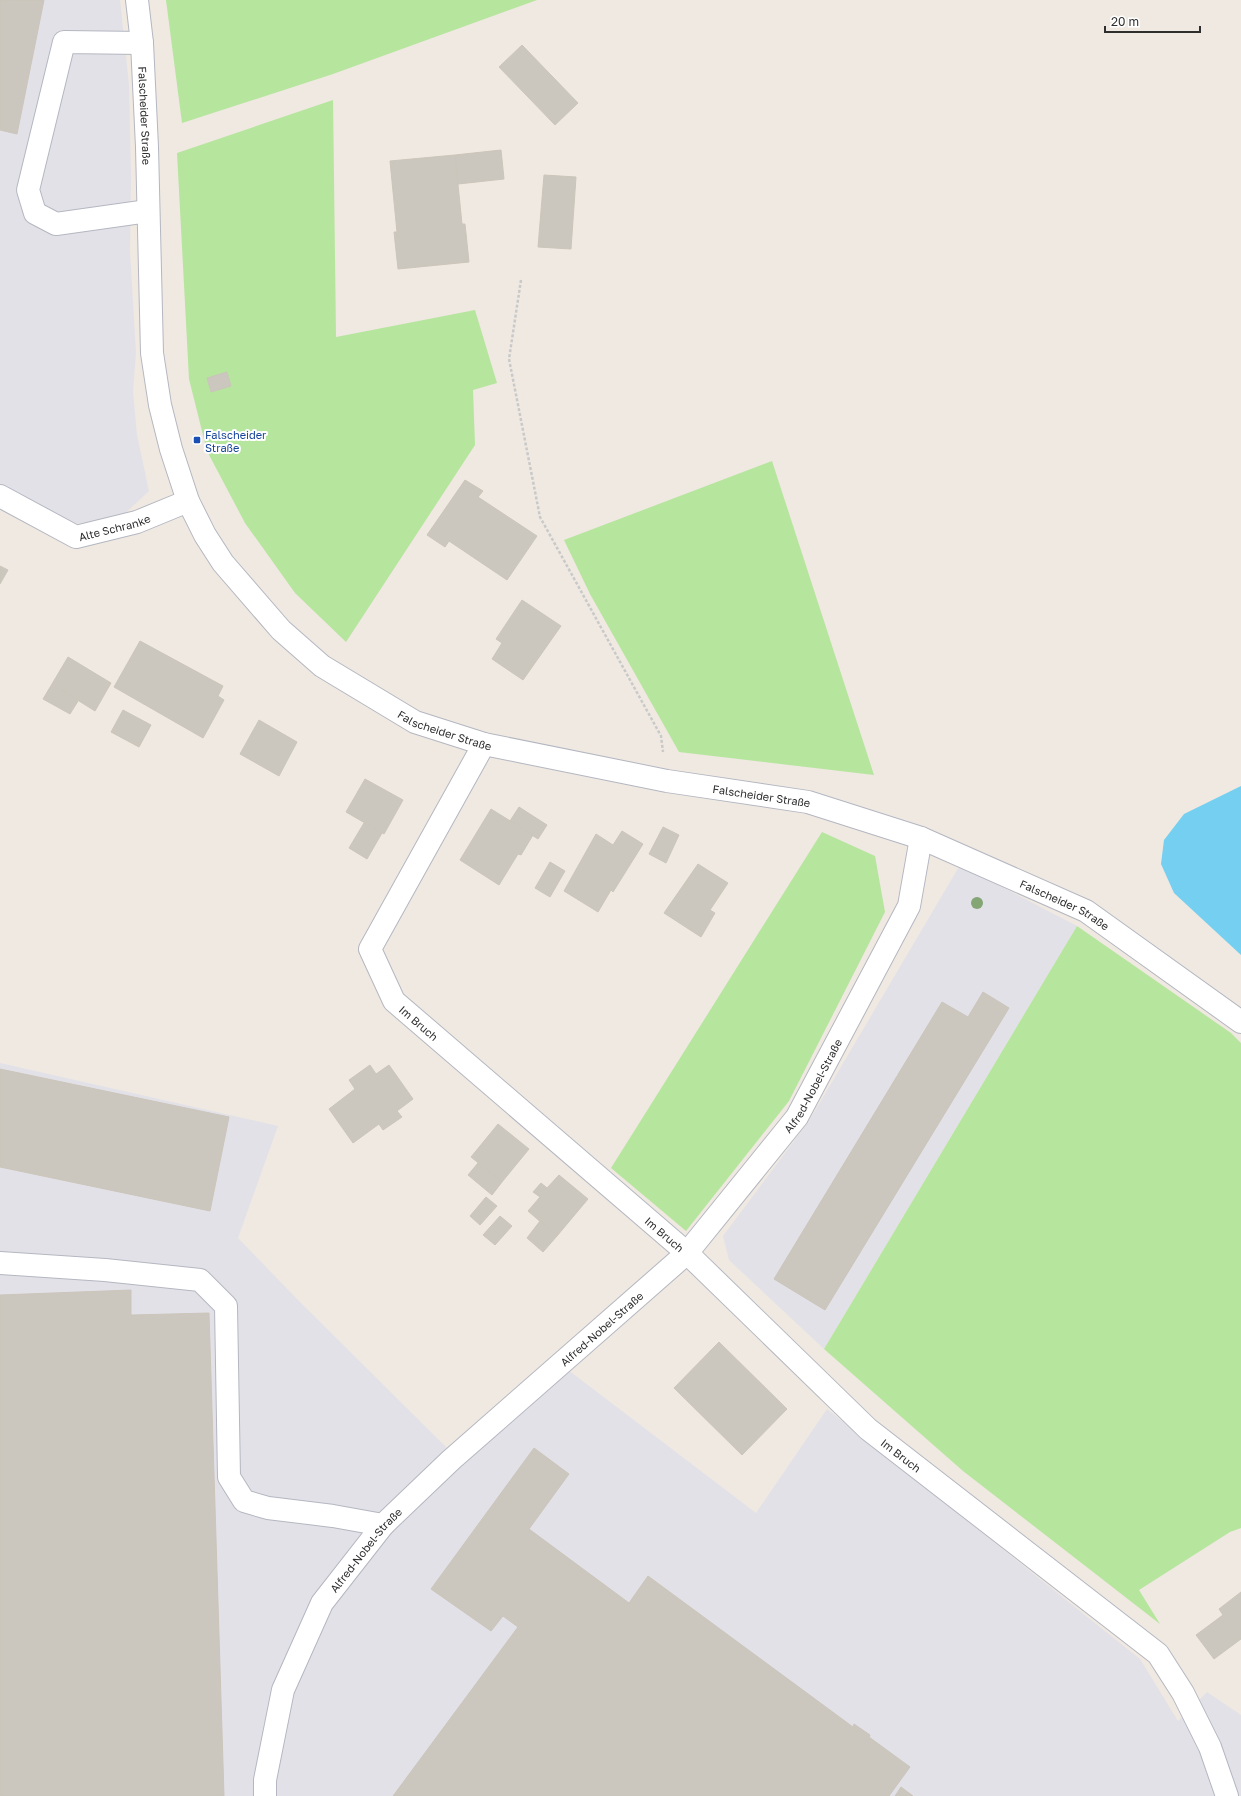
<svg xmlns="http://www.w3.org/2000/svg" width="1241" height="1796" viewBox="0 0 1241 1796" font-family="'Golos Text',sans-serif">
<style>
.industrial{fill:#e3e1e8}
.green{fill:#b6e59e}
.water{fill:#75cff0}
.building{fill:#cbc7bf;stroke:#cbc5ba}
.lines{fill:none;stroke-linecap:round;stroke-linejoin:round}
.minor-casing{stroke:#b4b7c1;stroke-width:24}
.path{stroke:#c9c9c9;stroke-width:2.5;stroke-dasharray:3 2;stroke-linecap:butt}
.minor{stroke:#fff;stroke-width:22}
.tree{fill:#84a574}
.transit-dot{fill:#1a4fb4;stroke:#fff;stroke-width:1.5}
.labels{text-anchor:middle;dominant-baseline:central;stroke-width:4;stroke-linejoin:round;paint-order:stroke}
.street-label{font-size:11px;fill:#2e2e2e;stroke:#fff}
.transit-label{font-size:11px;fill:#164399;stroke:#fff;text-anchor:start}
</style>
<rect width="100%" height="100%" fill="#efe9e1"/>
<g class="industrial">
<polygon points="0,0 120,0 129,85 131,177 130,251 136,353 133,391 137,435 149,491 119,519 71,524 0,483"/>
<polygon points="960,865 1077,926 824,1349 729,1260 723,1236 809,1121"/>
<polygon points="0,1063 278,1126 238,1238 297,1299 449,1450 551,1357 756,1513 827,1409 1140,1659 1178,1721 1207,1692 1241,1715 1241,1796 0,1796"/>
</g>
<g class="green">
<polygon points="166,0 537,0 333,74 182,123"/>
<polygon points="333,100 336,337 475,310 497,383 473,390 475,445 346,642 295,593 245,523 207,451 189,379 177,153"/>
<polygon points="772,461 874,775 679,752 590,594 564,540"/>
<polygon points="822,832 875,856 885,912 789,1101 686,1231 611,1168"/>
<polygon points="1077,926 1231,1033 1241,1043 1241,1528 1230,1532 1139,1590 1160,1624 963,1471 824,1349"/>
</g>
<polygon class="water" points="1241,786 1241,955 1174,893 1161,864 1164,840 1184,814"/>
<g class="building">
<polygon points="0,0 44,0 17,134 0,130"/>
<polygon points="522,45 578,103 555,125 499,67"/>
<polygon points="501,150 504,179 458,184 455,155"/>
<polygon points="455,155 462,224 465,224 469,262 398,269 394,232 397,232 390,161"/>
<polygon points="544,175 576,177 571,249 538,247"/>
<polygon points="227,372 231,386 211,392 207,378"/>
<polygon points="465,480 483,491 478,497 537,536 507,580 449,541 445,547 427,535"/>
<polygon points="0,566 8,570 0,584"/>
<polygon points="522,600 561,626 523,680 492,659 502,643 496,639"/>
<polygon points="140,641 223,686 218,696 224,700 203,738 114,687"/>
<polygon points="68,657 111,683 95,711 52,684"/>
<polygon points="52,684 78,701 70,714 43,699"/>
<polygon points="123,710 151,725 139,747 111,732"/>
<polygon points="259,720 297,742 279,776 240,754"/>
<polygon points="365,779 403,800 384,834 346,812"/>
<polygon points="519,807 547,825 538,839 510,821"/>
<polygon points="491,809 533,835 521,855 518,854 499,885 460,860"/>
<polygon points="364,823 382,833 367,859 349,848"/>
<polygon points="663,827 679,835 666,863 649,854"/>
<polygon points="622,831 643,844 613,892 611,890 598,912 564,891 596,834 613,845"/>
<polygon points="550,862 565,871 550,897 535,888"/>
<polygon points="698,864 728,883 710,910 715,913 701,937 664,913"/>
<polygon points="983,992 1009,1008 825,1310 774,1279 942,1002 968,1017"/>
<polygon points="370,1065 376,1074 389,1065 413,1099 397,1111 402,1117 383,1130 379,1124 353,1143 329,1109 355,1089 349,1080"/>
<polygon points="0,1069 229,1117 210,1211 0,1167"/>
<polygon points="498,1124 529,1149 502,1182 471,1157"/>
<polygon points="478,1163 502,1182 492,1195 468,1175"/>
<polygon points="559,1175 588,1199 557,1236 528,1211 540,1197 533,1192 541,1183 547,1188"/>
<polygon points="486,1197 497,1206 480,1225 470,1216"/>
<polygon points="500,1216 512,1226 495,1245 483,1235"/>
<polygon points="540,1221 557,1236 543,1252 527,1238"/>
<polygon points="131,1290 131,1315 133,1315 209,1313 224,1796 0,1796 0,1295"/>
<polygon points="719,1342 787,1409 742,1455 674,1388"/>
<polygon points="534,1448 569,1474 529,1529 629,1603 648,1576 853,1727 854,1724 870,1735 869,1737 910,1767 889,1796 393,1796 518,1627 503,1616 491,1631 431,1589"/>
<polygon points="1241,1592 1241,1639 1214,1659 1196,1635 1223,1615 1219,1609"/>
<polygon points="901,1787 913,1796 895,1796"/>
</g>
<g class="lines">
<g class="minor-casing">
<g id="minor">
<path id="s1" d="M 137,0 L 142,43 L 147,147 L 152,353 L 160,405 L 171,449 L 188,501 L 205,535 L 223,563 L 281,630 L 322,666 L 415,722 L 484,744 L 667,781 L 808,802 L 921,838 L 1086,911 L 1241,1022"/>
<polyline points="142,43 64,42 28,190 35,213 56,224 148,211"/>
<path id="s2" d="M 0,496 L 76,537 L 137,522 L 188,501"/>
<path id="s3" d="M 484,744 L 370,949 L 394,1001 L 687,1253 L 868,1429 L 1158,1654 L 1183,1693 L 1210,1747 L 1227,1796"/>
<polyline points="0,1263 105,1270 200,1280 226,1306 229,1477 244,1501 268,1508 333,1516 383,1525"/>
<path id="s4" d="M 265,1796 L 265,1780 L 283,1690 L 322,1603 L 383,1525 L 451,1460 L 687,1253 L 797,1117 L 909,906 L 921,838"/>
</g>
</g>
<polyline class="path" points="521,280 509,359 540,517 661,736 663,752"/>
<use href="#minor" class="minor"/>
</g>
<circle class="tree" cx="977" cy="903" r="6"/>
<rect class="transit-dot" x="193" y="436" width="8" height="8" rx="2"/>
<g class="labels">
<g class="street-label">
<text stroke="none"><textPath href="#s1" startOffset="116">Falscheider Straße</textPath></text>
<text stroke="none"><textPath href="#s2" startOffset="126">Alte Schranke</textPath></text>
<text stroke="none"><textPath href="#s1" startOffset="860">Falscheider Straße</textPath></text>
<text stroke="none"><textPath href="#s1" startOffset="1184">Falscheider Straße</textPath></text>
<text stroke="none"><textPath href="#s1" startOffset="1508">Falscheider Straße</textPath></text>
<text stroke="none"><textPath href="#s3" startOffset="325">Im Bruch</textPath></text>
<text stroke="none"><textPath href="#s4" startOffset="920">Alfred-Nobel-Straße</textPath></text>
<text stroke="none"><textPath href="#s3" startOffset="649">Im Bruch</textPath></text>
<text stroke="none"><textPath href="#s4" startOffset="596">Alfred-Nobel-Straße</textPath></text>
<text stroke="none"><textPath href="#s3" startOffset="973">Im Bruch</textPath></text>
<text stroke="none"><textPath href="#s4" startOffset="272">Alfred-Nobel-Straße</textPath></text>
</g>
<g class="transit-label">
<text x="205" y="434">Falscheider<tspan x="205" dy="13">Straße</tspan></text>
</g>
</g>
<path d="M1105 26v6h95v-6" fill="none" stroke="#2e2e2e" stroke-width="2"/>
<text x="1111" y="26" font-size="12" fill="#2e2e2e" stroke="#ffffff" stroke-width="3" paint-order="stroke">20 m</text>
</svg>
